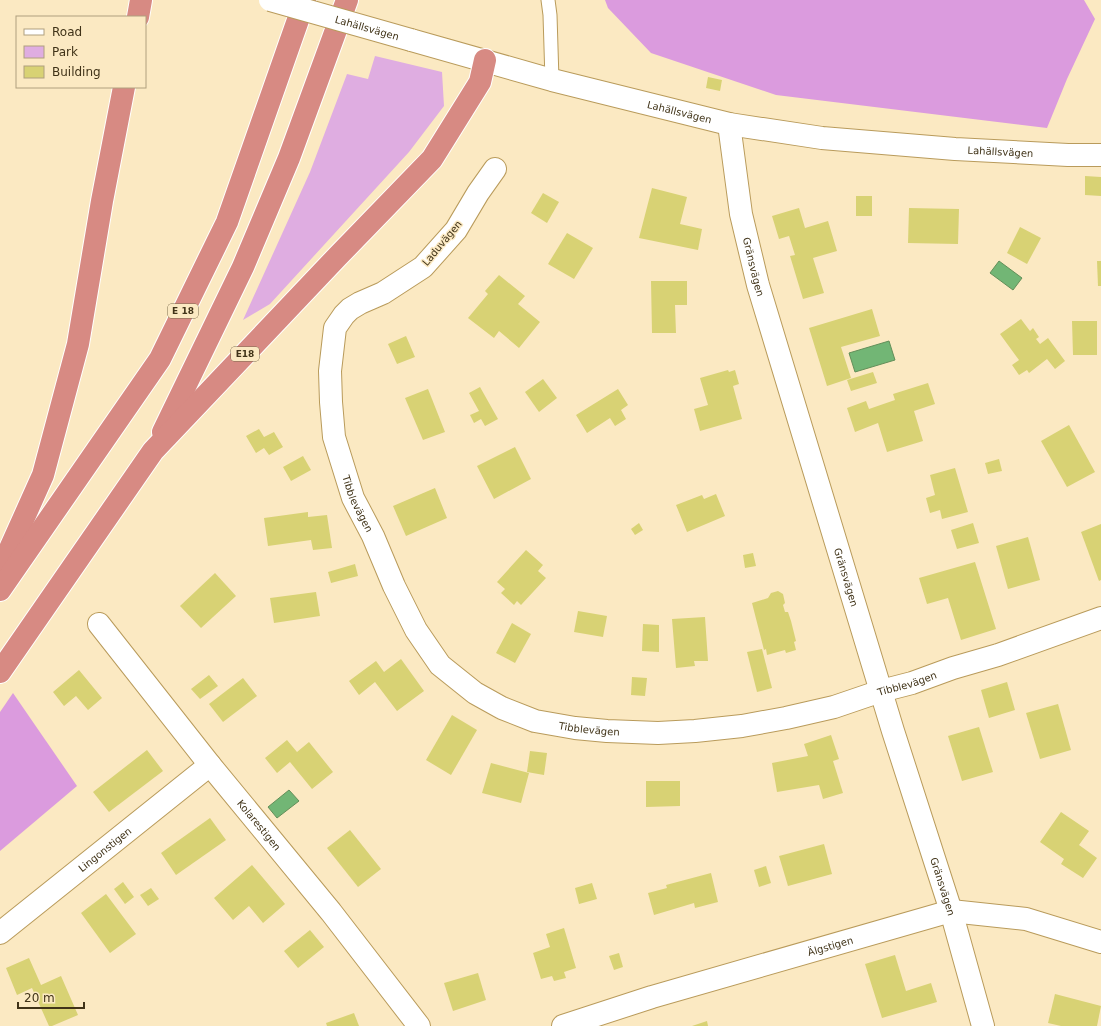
<svg xmlns="http://www.w3.org/2000/svg" width="1101" height="1026" viewBox="0 0 1101 1026" font-family="'DejaVu Sans',sans-serif">
<style>
.green{fill:#dfade1}
.forest{fill:#db9bde}
.water{fill:#72b675;stroke:#638f59}
.building{fill:#d8d274}
.lines{fill:none;stroke-linecap:round;stroke-linejoin:round}
.service-casing{stroke:#b99b5b;stroke-width:15}
.minor-casing{stroke:#b99b5b;stroke-width:24}
.tertiary-casing{stroke:#b99b5b;stroke-width:24}
.motorway-casing{stroke:#fff;stroke-width:24}
.service{stroke:#fff;stroke-width:13}
.minor{stroke:#fff;stroke-width:22}
.tertiary{stroke:#fff;stroke-width:22}
.motorway{stroke:#d78a83;stroke-width:22}
.tertiary-bridge-casing{stroke:#b99b5b;stroke-width:24;stroke-linecap:butt}
.tertiary-bridge{stroke:#fff;stroke-width:22}
.labels{text-anchor:middle;dominant-baseline:central;stroke-width:3;stroke-linejoin:round;paint-order:stroke}
.shield{fill:#fbe9c2;stroke:#786a4b;stroke-width:1}
.shield-label{font-size:9px;font-weight:bold;fill:#403318}
.street-label{font-size:10px;fill:#403318;stroke:#fbe9c2}
</style>
<rect width="100%" height="100%" fill="#fbe9c2"/>
<polygon class="green" points="375,56 442,72 444,106 409,152 270,304 243,320 310,172 347,74 368,79"/>
<g class="forest">
<polygon points="605,0 1084,0 1095,19 1067,79 1047,128 776,95 651,53 608,8"/>
<polygon points="13,693 77,786 0,851 0,712"/>
</g>
<g class="water">
<polygon points="999,261 1022,278 1013,290 990,273"/>
<polygon points="889,341 895,360 855,372 849,353"/>
<polygon points="289,790 299,801 277,818 268,807"/>
</g>
<g class="building">
<polygon points="708,77 722,80 720,91 706,88"/>
<polygon points="1085,176 1101,177 1101,196 1085,195"/>
<polygon points="652,188 687,197 680,224 702,229 698,250 639,238"/>
<polygon points="543,193 559,202 547,223 531,213"/>
<rect x="856" y="196" width="16" height="20"/>
<polygon points="799,208 805,228 828,221 837,251 813,258 824,293 803,299 790,256 795,255 789,236 779,239 772,216"/>
<polygon points="909,208 959,209 958,244 908,243"/>
<polygon points="1020,227 1041,238 1027,264 1007,253"/>
<polygon points="567,233 593,248 574,279 548,264"/>
<polygon points="1097,261 1101,261 1101,286 1098,286"/>
<polygon points="499,275 525,296 518,304 540,322 519,348 499,331 494,338 468,318 488,294 485,291"/>
<polygon points="651,281 687,281 687,305 675,305 676,333 652,333"/>
<polygon points="872,309 880,336 841,347 851,378 827,386 809,328"/>
<polygon points="1021,319 1030,331 1033,328 1039,337 1036,339 1040,344 1048,338 1065,361 1055,369 1047,359 1029,373 1027,370 1019,375 1012,365 1019,360 1000,334"/>
<polygon points="1072,321 1097,321 1097,355 1073,355"/>
<polygon points="406,336 415,357 397,364 388,344"/>
<polygon points="728,370 729,372 735,370 739,384 733,386 742,419 700,431 694,409 708,405 700,378"/>
<polygon points="873,372 877,383 851,391 847,380"/>
<polygon points="543,379 557,398 539,412 525,392"/>
<polygon points="928,383 935,404 914,411 923,441 887,452 878,423 855,432 847,408 866,401 869,409 895,400 893,394"/>
<polygon points="480,387 498,419 485,426 481,419 474,423 470,415 479,411 469,393"/>
<polygon points="428,389 445,432 423,440 405,398"/>
<polygon points="618,389 628,405 621,410 626,419 615,426 610,418 587,433 576,415"/>
<polygon points="1069,425 1095,472 1067,487 1041,441"/>
<polygon points="259,429 264,437 274,432 283,447 269,455 264,448 256,453 246,436"/>
<polygon points="515,447 531,479 494,499 477,466"/>
<polygon points="303,456 311,470 291,481 283,467"/>
<polygon points="999,459 1002,471 988,474 985,463"/>
<polygon points="955,468 968,512 942,519 940,510 930,513 926,498 935,495 930,475"/>
<polygon points="435,488 447,518 406,536 393,506"/>
<polygon points="716,494 725,516 687,532 676,505 702,495 704,499"/>
<polygon points="308,512 308,517 327,515 332,548 313,550 311,540 268,546 264,518"/>
<polygon points="639,523 643,530 635,535 631,529"/>
<polygon points="973,523 979,543 957,549 951,530"/>
<polygon points="1101,524 1101,580 1099,581 1081,532"/>
<polygon points="1028,537 1040,580 1008,589 996,546"/>
<polygon points="526,550 543,565 538,571 546,578 521,605 517,601 514,605 501,593 505,589 497,582"/>
<polygon points="753,553 756,566 745,568 743,555"/>
<polygon points="975,562 996,629 961,640 948,598 927,604 919,578"/>
<polygon points="355,564 358,576 331,583 328,572"/>
<polygon points="215,573 236,596 201,628 180,606"/>
<polygon points="778,591 783,594 785,603 783,605 785,612 788,612 791,621 796,641 794,642 796,650 786,653 785,650 767,655 766,649 764,650 752,603 768,598 771,593"/>
<polygon points="316,592 320,616 274,623 270,598"/>
<polygon points="578,611 607,616 603,637 574,632"/>
<polygon points="705,617 708,661 694,661 695,666 676,668 672,619"/>
<polygon points="512,623 531,634 515,663 496,653"/>
<polygon points="643,624 659,625 659,652 642,651"/>
<polygon points="762,649 772,688 757,692 747,652"/>
<polygon points="401,659 424,691 397,711 375,682 359,695 349,681 376,661 384,672"/>
<polygon points="79,670 102,698 88,710 76,696 64,706 53,692"/>
<polygon points="209,675 218,686 200,699 191,689"/>
<polygon points="632,677 647,678 645,696 631,695"/>
<polygon points="243,678 257,696 223,722 209,704"/>
<polygon points="1007,682 1015,710 989,718 981,690"/>
<polygon points="1058,704 1071,750 1040,759 1026,713"/>
<polygon points="452,715 477,730 451,775 426,760"/>
<polygon points="979,727 993,772 962,781 948,736"/>
<polygon points="831,735 839,759 833,761 843,793 823,799 819,785 777,792 772,763 808,756 804,744"/>
<polygon points="287,740 297,752 309,742 333,772 312,789 290,762 277,773 265,758"/>
<polygon points="147,750 163,771 109,812 93,792"/>
<polygon points="530,751 547,753 544,775 527,772"/>
<polygon points="491,763 529,773 521,803 482,793"/>
<polygon points="646,781 680,781 680,806 646,807"/>
<polygon points="1061,812 1089,831 1079,845 1097,858 1083,878 1061,864 1064,859 1040,842"/>
<polygon points="210,818 226,840 176,875 161,853"/>
<polygon points="350,830 381,869 358,887 327,848"/>
<polygon points="824,844 832,874 788,886 779,856"/>
<polygon points="252,865 285,904 263,923 249,906 233,920 214,898"/>
<polygon points="766,866 771,883 759,887 754,870"/>
<polygon points="711,873 718,902 695,908 694,903 654,915 648,893 667,888 666,885"/>
<polygon points="123,882 134,897 125,904 114,889"/>
<polygon points="592,883 597,899 579,904 575,888"/>
<polygon points="151,888 159,899 148,906 140,895"/>
<polygon points="106,894 136,934 110,953 81,913"/>
<polygon points="564,928 576,968 564,972 566,978 554,981 552,976 541,979 533,953 550,947 546,934"/>
<polygon points="310,930 324,947 298,968 284,951"/>
<polygon points="619,953 623,967 614,970 609,956"/>
<polygon points="895,955 906,991 931,983 937,1002 882,1018 865,964"/>
<polygon points="29,958 41,985 61,976 78,1015 52,1026 49,1026 32,988 17,995 6,968"/>
<polygon points="478,973 486,1000 453,1011 444,983"/>
<polygon points="1055,994 1101,1006 1097,1026 1061,1026 1048,1023"/>
<polygon points="354,1013 359,1026 327,1026 326,1023"/>
<polygon points="707,1021 708,1026 692,1026"/>
</g>
<g class="lines">
<g class="service-casing">
<polyline id="service" points="548,0 550,15 552,80"/>
</g>
<g class="minor-casing">
<g id="minor">
<path id="s1" d="M 729,124 L 741,214 L 758,285 L 893,731 L 951,911 L 983,1026"/>
<path id="s2" d="M 495,169 L 478,193 L 456,230 L 423,267 L 383,293 L 360,303 L 350,309 L 344,315 L 335,328 L 330,371 L 331,402 L 334,437 L 353,498 L 373,536 L 394,586 L 416,630 L 440,665 L 475,693 L 502,708 L 535,721 L 575,728 L 607,731 L 658,733 L 695,731 L 742,726 L 786,718 L 834,707 L 881,691 L 912,683 L 953,668 L 998,655 L 1101,618"/>
<path id="s3" d="M 99,624 L 210,765 L 331,912 L 419,1026"/>
<path id="s4" d="M 0,933 L 210,765"/>
<path id="s5" d="M 563,1026 L 652,997 L 951,911 L 1026,919 L 1101,942"/>
</g>
</g>
<g class="tertiary-casing">
<g id="tertiary">
<path id="s6" d="M 411,40 L 552,80 L 729,124 L 822,138 L 955,149 L 1068,155 L 1101,155"/>
</g>
</g>
<g class="motorway-casing">
<g id="motorway">
<polyline points="138,17 141,0"/>
<polyline points="163,432 243,267 289,158 347,0"/>
<polyline points="0,571 43,475 78,344 102,201 124,87"/>
<polyline points="0,590 160,359 227,222 305,0"/>
<polyline points="0,672 153,451 337,257 432,159 480,82 485,60"/>
</g>
</g>
<use href="#service" class="service"/>
<use href="#minor" class="minor"/>
<use href="#tertiary" class="tertiary"/>
<use href="#motorway" class="motorway"/>
<g class="tertiary-bridge-casing">
<g id="tertiary-bridge">
<path id="s7" d="M 270,0 L 411,40"/>
</g>
</g>
<use href="#tertiary-bridge" class="tertiary-bridge"/>
</g>
<g class="labels">
<g class="shield">
<rect x="168" y="304" width="30" height="14" rx="3"/>
<rect x="231" y="347" width="28" height="14" rx="3"/>
</g>
<g class="shield-label">
<text x="183" y="311">E 18</text>
<text x="245" y="354">E18</text>
</g>
<g class="street-label">
<text stroke="none"><textPath href="#s7" startOffset="101">Lahällsvägen</textPath></text>
<text stroke="none"><textPath href="#s6" startOffset="278">Lahällsvägen</textPath></text>
<text stroke="none"><textPath href="#s6" startOffset="602">Lahällsvägen</textPath></text>
<text transform="translate(442 243) rotate(-50)">Laduvägen</text>
<text stroke="none"><textPath href="#s1" startOffset="145">Gränsvägen</textPath></text>
<text stroke="none"><textPath href="#s2" startOffset="411">Tibblevägen</textPath></text>
<text stroke="none"><textPath href="#s1" startOffset="469">Gränsvägen</textPath></text>
<text stroke="none"><textPath href="#s2" startOffset="1083">Tibblevägen</textPath></text>
<text stroke="none"><textPath href="#s2" startOffset="759">Tibblevägen</textPath></text>
<text stroke="none"><textPath href="#s3" startOffset="257">Kolarestigen</textPath></text>
<text stroke="none"><textPath href="#s4" startOffset="134">Lingonstigen</textPath></text>
<text stroke="none"><textPath href="#s1" startOffset="793">Gränsvägen</textPath></text>
<text stroke="none"><textPath href="#s5" startOffset="279">Älgstigen</textPath></text>
</g>
</g>
<rect x="16" y="16" width="130" height="72" fill="#fbe9c2" stroke="#b0a07e"/>
<rect x="24" y="29" width="20" height="6" fill="#ffffff" stroke="#b0a07e"/>
<text x="52" y="36" font-size="12" fill="#403318">Road</text>
<rect x="24" y="46" width="20" height="12" fill="#dfade1" stroke="#b0a07e"/>
<text x="52" y="56" font-size="12" fill="#403318">Park</text>
<rect x="24" y="66" width="20" height="12" fill="#d8d274" stroke="#b0a07e"/>
<text x="52" y="76" font-size="12" fill="#403318">Building</text>
<path d="M18 1002v6h66v-6" fill="none" stroke="#403318" stroke-width="2"/>
<text x="24" y="1002" font-size="12" fill="#403318" stroke="#fbe9c2" stroke-width="3" paint-order="stroke">20 m</text>
</svg>
